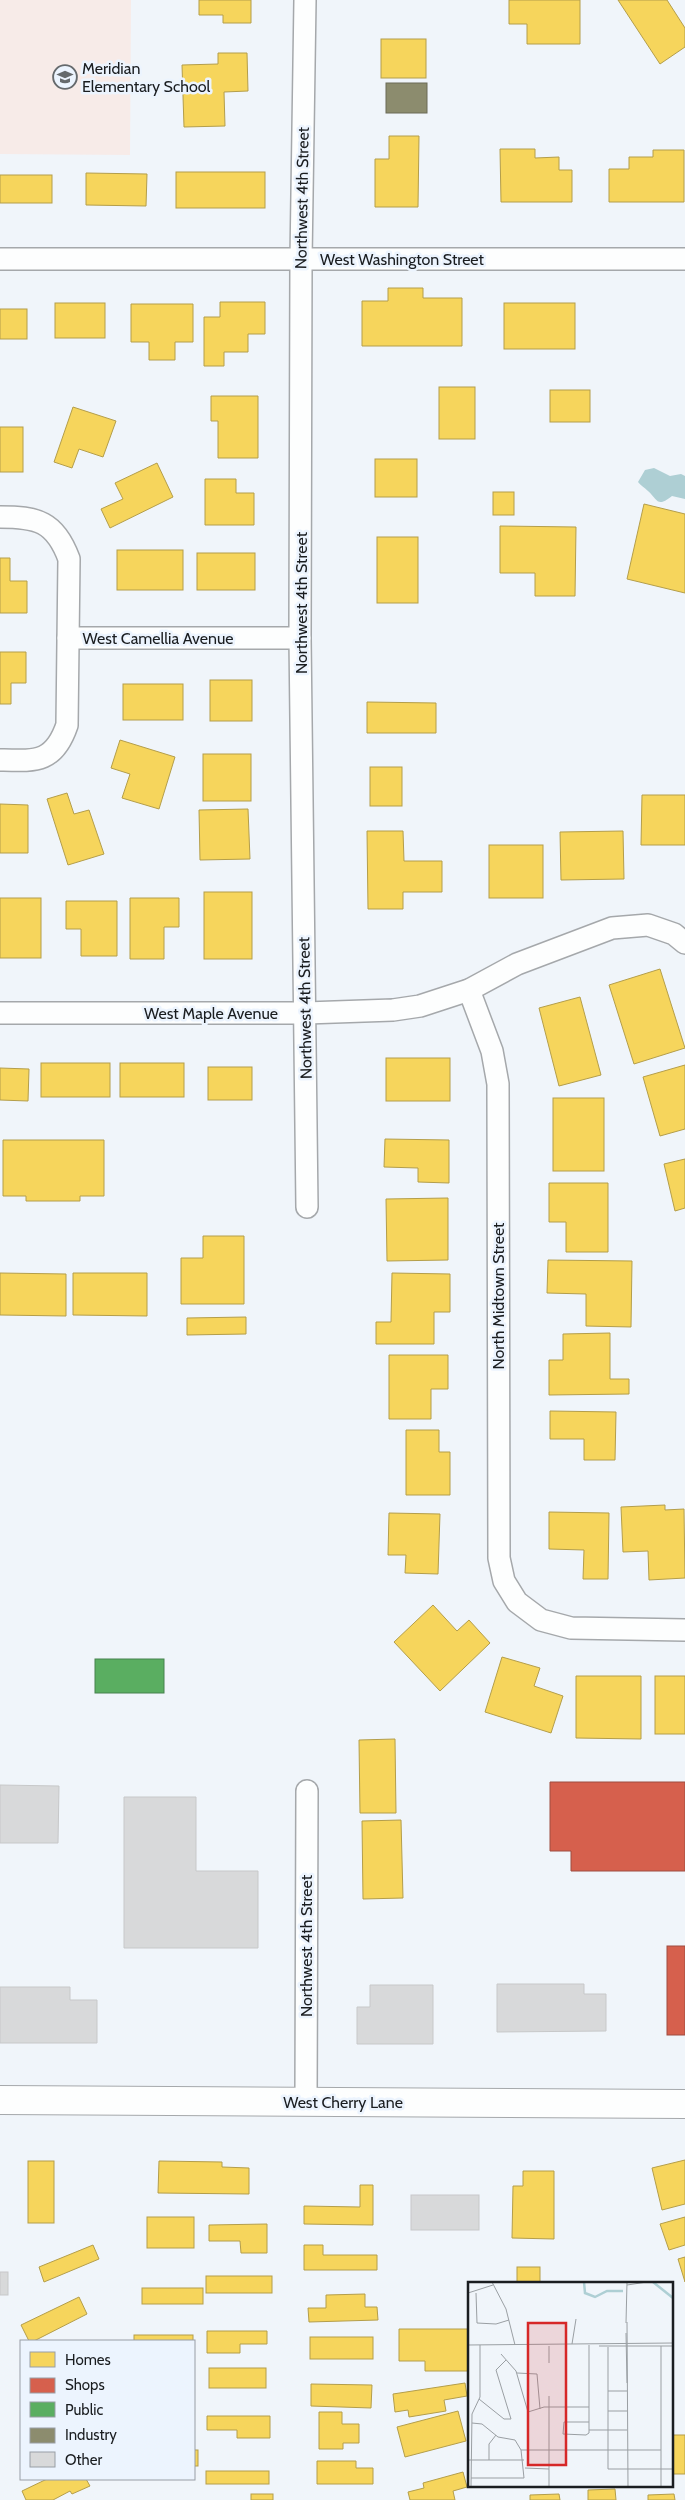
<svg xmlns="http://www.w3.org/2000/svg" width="685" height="2500" viewBox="0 0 685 2500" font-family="Cabin,sans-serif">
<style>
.education{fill:#f7ebe8}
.water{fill:#aecfd4}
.homes{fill:#f6d55c;stroke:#b49e4a}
.shops{fill:#d6604d;stroke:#9e4c40}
.public{fill:#5aae61;stroke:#47824e}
.industry{fill:#8c8c6e;stroke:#6a6b57}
.building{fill:#d8d9da;stroke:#c7c8c9}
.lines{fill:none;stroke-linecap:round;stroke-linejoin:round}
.street-casing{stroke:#a5a8ab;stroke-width:24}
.secondary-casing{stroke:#a5a8ab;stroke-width:30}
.street{stroke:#fdfefe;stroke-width:21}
.secondary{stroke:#fdfefe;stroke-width:28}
.labels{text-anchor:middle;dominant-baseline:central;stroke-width:5;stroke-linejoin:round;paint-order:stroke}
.poi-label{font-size:16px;fill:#1a1d20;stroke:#ecf4fe;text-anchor:start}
.street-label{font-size:16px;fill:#1a1d20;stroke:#ecf4fe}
.inset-river{fill:none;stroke:#aecfd4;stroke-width:2.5}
.inset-road{fill:none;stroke:#9a9fa3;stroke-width:1}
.view{fill:#d62828;fill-opacity:0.15;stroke:#d62828;stroke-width:2.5}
.inset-edge{fill:none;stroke:#1a1d20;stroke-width:2.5}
</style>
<rect width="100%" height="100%" fill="#f0f5fa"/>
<polygon class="education" points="0,0 131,0 130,155 0,154"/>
<path class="water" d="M 654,468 L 670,476 L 681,474 L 685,476 L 685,499 L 672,496 C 657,508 658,500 648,491 C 644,487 641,486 638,482 L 645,470 Z"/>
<g class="homes">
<polygon points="199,0 251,0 251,23 223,23 223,15 199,15"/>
<polygon points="509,0 580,0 580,44 527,44 527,24 509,24"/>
<polygon points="618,0 667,0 685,28 685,47 660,64"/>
<rect x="381" y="39" width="45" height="39"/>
<polygon points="218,53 247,53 248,91 224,92 225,126 184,127 182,65 218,64"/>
<polygon points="389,136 419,136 418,207 375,207 375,159 389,159"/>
<polygon points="500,149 535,149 535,158 559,157 559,170 572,170 572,202 501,202"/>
<polygon points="653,150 684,150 684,202 609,202 609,169 629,169 629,157 653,157"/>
<rect x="176" y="172" width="89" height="36"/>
<polygon points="86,173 147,174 146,206 86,205"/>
<rect x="0" y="175" width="52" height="28"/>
<polygon points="388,288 423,288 423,298 462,298 462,346 362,346 362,301 388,301"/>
<polygon points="220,302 265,302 265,334 248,334 248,352 224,352 224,366 204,366 204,317 220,317"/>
<rect x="55" y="303" width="50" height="35"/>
<rect x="504" y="303" width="71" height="46"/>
<polygon points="131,304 193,304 193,342 175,342 175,360 149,360 149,342 131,342"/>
<rect x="0" y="309" width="27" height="30"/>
<rect x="439" y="387" width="36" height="52"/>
<rect x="550" y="390" width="40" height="32"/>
<polygon points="211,396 258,396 258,458 218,458 218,421 211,421"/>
<polygon points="73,407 116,421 103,457 79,449 72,468 54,462"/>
<rect x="0" y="427" width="23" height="45"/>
<rect x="375" y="459" width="42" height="38"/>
<polygon points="157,463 173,497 110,528 101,509 123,499 115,483"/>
<polygon points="205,479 236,479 236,493 254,493 254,525 205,525"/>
<rect x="493" y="492" width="21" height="23"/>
<polygon points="644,504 685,514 685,593 627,579"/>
<polygon points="500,526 576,527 575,596 535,596 535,573 500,573"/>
<rect x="377" y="537" width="41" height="66"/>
<rect x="117" y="550" width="66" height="40"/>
<rect x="197" y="553" width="58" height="37"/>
<polygon points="0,558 10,558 10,581 27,581 27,613 0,613"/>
<polygon points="0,652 26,652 26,683 11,683 11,704 0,704"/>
<rect x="210" y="680" width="42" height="41"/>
<rect x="123" y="684" width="60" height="36"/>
<polygon points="367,702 436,703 436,733 367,733"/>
<polygon points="120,740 175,757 159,809 122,798 130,774 111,768"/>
<rect x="203" y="754" width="48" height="47"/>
<rect x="370" y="767" width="32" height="39"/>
<polygon points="67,793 74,814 89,810 104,854 68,865 47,799"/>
<polygon points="642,795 685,795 685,845 641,845"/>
<polygon points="0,804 28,805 28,853 0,853"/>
<polygon points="248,809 250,859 200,860 199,810"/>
<polygon points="367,831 403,831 404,861 442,861 442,892 403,892 403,909 368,909"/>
<polygon points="623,831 624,879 561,880 560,832"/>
<rect x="489" y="845" width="54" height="53"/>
<rect x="204" y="892" width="48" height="67"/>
<rect x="0" y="898" width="41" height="60"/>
<polygon points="130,898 179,898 179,927 164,927 164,959 130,959"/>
<polygon points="66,901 117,901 117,956 81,956 81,929 66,929"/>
<polygon points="660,969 685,1048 634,1064 609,985"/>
<polygon points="580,997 601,1075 559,1086 539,1008"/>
<rect x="386" y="1058" width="64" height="43"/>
<rect x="41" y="1063" width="69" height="34"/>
<rect x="120" y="1063" width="64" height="34"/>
<polygon points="685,1065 685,1129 660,1136 643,1077"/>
<rect x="208" y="1067" width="44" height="33"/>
<polygon points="0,1068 29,1069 28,1101 0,1100"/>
<rect x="553" y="1098" width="51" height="73"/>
<polygon points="385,1139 449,1140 449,1183 418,1182 418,1168 384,1167"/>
<polygon points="3,1140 104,1140 104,1196 80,1196 80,1201 26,1201 26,1196 3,1196"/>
<polygon points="685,1159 685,1208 675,1211 664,1164"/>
<polygon points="549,1183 608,1183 608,1252 566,1252 566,1222 549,1222"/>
<polygon points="448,1198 448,1260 387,1261 386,1199"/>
<polygon points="203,1236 244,1236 244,1304 181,1304 181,1258 203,1258"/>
<polygon points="548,1260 632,1261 631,1327 586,1326 586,1294 547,1293"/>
<polygon points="0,1273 66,1274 66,1316 0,1315"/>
<polygon points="73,1273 147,1273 147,1316 73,1315"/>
<polygon points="392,1273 450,1274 450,1312 434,1312 434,1344 376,1344 376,1322 391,1322"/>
<polygon points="246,1317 246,1334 187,1335 187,1318"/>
<polygon points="610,1333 610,1379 629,1379 629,1394 549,1395 549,1360 563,1360 563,1334"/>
<polygon points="389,1355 448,1355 448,1389 431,1389 431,1419 389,1419"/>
<polygon points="550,1411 616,1412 615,1460 584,1460 584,1439 550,1439"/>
<polygon points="406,1430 439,1430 439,1452 450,1452 450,1495 406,1495"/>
<polygon points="665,1505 665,1510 684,1509 685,1578 649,1580 648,1551 623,1552 621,1507"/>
<polygon points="549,1512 609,1513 608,1579 583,1579 584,1550 549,1549"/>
<polygon points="389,1513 440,1514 438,1574 405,1573 406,1555 388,1555"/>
<polygon points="433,1605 457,1631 469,1620 490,1643 440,1691 394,1642"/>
<polygon points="502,1657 540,1668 534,1686 563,1696 551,1733 485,1712"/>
<polygon points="576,1676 641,1676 641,1739 576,1738"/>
<rect x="655" y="1676" width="30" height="58"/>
<polygon points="395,1739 396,1813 360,1813 359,1740"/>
<polygon points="401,1820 403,1898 363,1899 362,1821"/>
<polygon points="685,2160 685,2204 662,2210 652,2168"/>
<rect x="28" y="2161" width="26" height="62"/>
<polygon points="159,2161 222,2162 222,2167 249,2168 249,2194 158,2193"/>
<polygon points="523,2171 554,2171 554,2239 512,2238 513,2186 523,2186"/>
<polygon points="360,2185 373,2185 373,2225 304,2224 304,2206 360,2207"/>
<rect x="147" y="2217" width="47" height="31"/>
<polygon points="685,2217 685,2245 669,2250 660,2224"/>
<polygon points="267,2224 267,2253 241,2253 240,2241 209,2241 209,2225"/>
<polygon points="93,2245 99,2259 44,2282 39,2267"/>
<polygon points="304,2245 323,2245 323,2255 377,2255 377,2270 304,2270"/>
<polygon points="685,2257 685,2282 678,2259"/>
<rect x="517" y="2267" width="23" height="17"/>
<rect x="206" y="2276" width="66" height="17"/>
<rect x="142" y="2288" width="61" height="16"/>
<polygon points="365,2294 365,2307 377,2307 378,2320 309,2322 308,2308 326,2308 326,2295"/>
<polygon points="79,2297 87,2314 34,2341 29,2341 21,2325"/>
<polygon points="399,2329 469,2329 469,2371 425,2371 425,2361 399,2361"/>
<polygon points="207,2331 267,2331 267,2344 240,2344 240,2353 207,2353"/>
<rect x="134" y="2335" width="59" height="6"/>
<rect x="310" y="2337" width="63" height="22"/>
<rect x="209" y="2368" width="57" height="20"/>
<polygon points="465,2383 467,2396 444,2400 446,2411 409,2417 408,2410 395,2412 393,2394"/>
<polygon points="311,2384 372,2385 371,2408 311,2406"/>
<polygon points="458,2411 466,2441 405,2457 397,2427"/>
<polygon points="319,2412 342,2412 342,2424 359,2424 359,2443 343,2443 343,2449 319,2449"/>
<polygon points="207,2416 270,2416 270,2438 237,2438 237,2430 207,2430"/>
<rect x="671" y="2435" width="14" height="39"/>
<rect x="194" y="2450" width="4" height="16"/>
<polygon points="317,2461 356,2461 356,2468 373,2468 373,2484 317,2484"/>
<rect x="206" y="2471" width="63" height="13"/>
<polygon points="463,2472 467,2487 453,2491 455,2500 410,2500 408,2492 424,2488 423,2483"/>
<polygon points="47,2479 86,2479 90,2486 72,2494 70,2491 53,2500 26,2500 22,2491"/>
<polygon points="615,2489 616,2500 588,2500 588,2490"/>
<rect x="251" y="2494" width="22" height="6"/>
<polygon points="559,2494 560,2500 530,2500 530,2495"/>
<polygon points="674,2494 675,2500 648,2500 648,2495"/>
</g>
<g class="shops">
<polygon points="550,1782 685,1782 685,1871 571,1871 571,1851 550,1851"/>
<rect x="667" y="1946" width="18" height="89"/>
</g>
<rect class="public" x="95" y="1659" width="69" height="34"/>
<rect class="industry" x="386" y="83" width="41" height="30"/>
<g class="building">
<polygon points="0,1785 59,1786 58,1843 0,1843"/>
<polygon points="124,1797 196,1797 196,1871 258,1871 258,1948 124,1948"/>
<polygon points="497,1984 584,1984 584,1994 606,1994 606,2031 497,2032"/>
<polygon points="370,1985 433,1985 433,2044 357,2044 357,2007 370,2007"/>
<polygon points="0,1987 70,1987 70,2000 97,2000 97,2043 0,2043"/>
<rect x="411" y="2195" width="68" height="35"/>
<rect x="0" y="2272" width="8" height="23"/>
</g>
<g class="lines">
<g class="street-casing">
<g id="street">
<polyline points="305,0 301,259 300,638 307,1207"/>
<polyline points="0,259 685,259"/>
<path d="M 0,517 C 37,517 55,521 69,559 L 67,725 C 54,763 36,761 0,760"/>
<polyline points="68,638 300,638"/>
<polyline points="469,990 492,1051 498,1084 499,1558 504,1581 517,1602 541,1620 571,1628 685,1630"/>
<polyline points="0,1013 306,1013 393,1010 420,1006 469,990 517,964 612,928 648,925 674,934 685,943"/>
<polyline points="306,2102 307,1791"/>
</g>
</g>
<g class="secondary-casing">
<polyline id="secondary" points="0,2100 685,2104"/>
</g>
<use href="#street" class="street"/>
<use href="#secondary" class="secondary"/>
</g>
<defs>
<g id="school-ring" transform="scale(1.25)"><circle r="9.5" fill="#ecf4fe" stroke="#65696c" stroke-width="1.5"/><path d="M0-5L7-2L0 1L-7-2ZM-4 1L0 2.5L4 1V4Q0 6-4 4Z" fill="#65696c"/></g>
</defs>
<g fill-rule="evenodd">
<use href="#school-ring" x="65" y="77"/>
</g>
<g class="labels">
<g class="poi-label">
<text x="82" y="68">Meridian<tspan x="82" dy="18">Elementary School</tspan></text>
</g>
<g class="street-label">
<text transform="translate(302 198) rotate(-89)">Northwest 4th Street</text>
<text x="402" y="259">West Washington Street</text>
<text transform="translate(301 603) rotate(-90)">Northwest 4th Street</text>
<text x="158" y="638">West Camellia Avenue</text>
<text transform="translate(305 1008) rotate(-91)">Northwest 4th Street</text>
<text x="211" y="1013">West Maple Avenue</text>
<text transform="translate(498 1296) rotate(-90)">North Midtown Street</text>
<text transform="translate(306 1946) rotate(-90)">Northwest 4th Street</text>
<text x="343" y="2102">West Cherry Lane</text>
</g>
</g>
<g transform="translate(468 2282)">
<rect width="205" height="205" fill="#f0f5fa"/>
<path class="inset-river" d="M 116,0 L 117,11 L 127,15 L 139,9 L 155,9M 185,0 L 205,16"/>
<path class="inset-road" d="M 24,0 L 38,27 L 47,63M 159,3 L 179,0M 0,11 L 25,3M 8,11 L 9,41 L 28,42 L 41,38M 159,40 L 160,205M 158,41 L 159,0M 158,51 L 159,101M 104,62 L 108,37M 0,63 L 205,61M 121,63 L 121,151 L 118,153 L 95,152 L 96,140 L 121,140M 131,64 L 205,64M 193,64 L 193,205M 140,65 L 140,187 L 205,187M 33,72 L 48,89 L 60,130 L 76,125 L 121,125M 81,81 L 81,64M 49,91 L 69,92 L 72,127M 140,109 L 159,109M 81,114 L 81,205M 11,117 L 36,137 L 43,137 L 28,88 L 38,78M 140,129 L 159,129M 4,141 L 14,142 L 30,155 L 47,158 L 53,168 L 193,168M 121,148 L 159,148M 0,178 L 56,178M 21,178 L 21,162 L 28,153M 57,186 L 81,187M 3,196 L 56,196 L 53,168M 3,205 L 4,132 L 12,115 L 12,63"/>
<path class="view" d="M 60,41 L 98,41 L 98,183 L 60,183 Z"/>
<rect width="205" height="205" class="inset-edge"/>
</g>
<rect x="20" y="2340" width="175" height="140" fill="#ecf4fe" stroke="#989ea5"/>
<rect x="30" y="2352" width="25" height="15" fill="#f6d55c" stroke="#989ea5"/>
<text x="65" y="2365" font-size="15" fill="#1a1d20">Homes</text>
<rect x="30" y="2378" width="25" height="15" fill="#d6604d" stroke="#989ea5"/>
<text x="65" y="2390" font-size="15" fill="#1a1d20">Shops</text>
<rect x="30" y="2402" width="25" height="15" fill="#5aae61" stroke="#989ea5"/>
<text x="65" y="2415" font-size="15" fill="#1a1d20">Public</text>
<rect x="30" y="2428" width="25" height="15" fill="#8c8c6e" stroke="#989ea5"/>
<text x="65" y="2440" font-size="15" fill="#1a1d20">Industry</text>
<rect x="30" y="2452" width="25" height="15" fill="#d8d9da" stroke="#989ea5"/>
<text x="65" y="2465" font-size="15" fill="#1a1d20">Other</text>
</svg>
